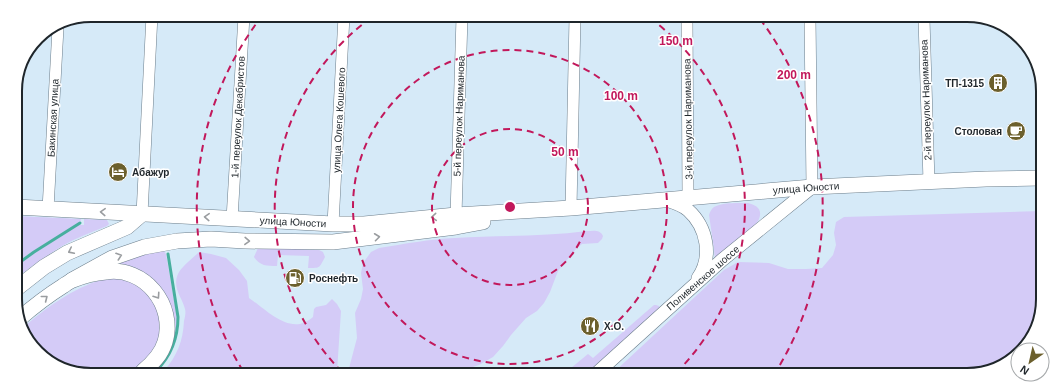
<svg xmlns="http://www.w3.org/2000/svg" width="1058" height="390" viewBox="0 0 1058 390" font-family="Helvetica,sans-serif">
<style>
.green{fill:#d4cbf7}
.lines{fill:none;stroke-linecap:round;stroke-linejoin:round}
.stream{stroke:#47af9e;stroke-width:3}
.minor-casing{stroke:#6c7e8b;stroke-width:12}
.tertiary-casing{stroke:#6c7e8b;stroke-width:14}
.secondary-casing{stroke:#6c7e8b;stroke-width:16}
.minor{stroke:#fff;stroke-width:11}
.tertiary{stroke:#fff;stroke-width:13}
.secondary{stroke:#fff;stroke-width:15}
.oneway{stroke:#9a9da0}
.ring{fill:none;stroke:#c2185b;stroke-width:2;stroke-dasharray:7 5}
.labels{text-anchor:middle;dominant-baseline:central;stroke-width:3;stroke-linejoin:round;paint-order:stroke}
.poi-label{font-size:10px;font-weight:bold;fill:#1f262b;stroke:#fff;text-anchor:start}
.street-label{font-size:10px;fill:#1f262b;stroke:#fff}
.rim{fill:none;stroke:#1f262b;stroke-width:2}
.centre{fill:#c2185b;stroke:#fff;stroke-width:2}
.ring-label{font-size:12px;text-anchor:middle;font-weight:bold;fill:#c2185b;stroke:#fff;stroke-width:3;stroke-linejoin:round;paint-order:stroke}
</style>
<rect width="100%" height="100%" fill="#d6eaf8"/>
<g class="green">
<path d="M 748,203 C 756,205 763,209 759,219 C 755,229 725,252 715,261 L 714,249 L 709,215 C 710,212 711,209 714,207 C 722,202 739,203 748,203 Z"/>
<polygon points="1041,211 1039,323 1020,350 1018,350 1018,352 1013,359 1008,354 993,367 972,375 613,373 724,270 738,262 769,263 788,269 806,269 822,268 833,255 836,245 834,233 836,222 844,217"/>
<polygon points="16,216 81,219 80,223 30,253 16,264"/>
<path d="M 84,219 L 107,220 L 109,224 L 107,226 C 92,232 76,238 62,246 C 46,256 31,267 16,278 L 16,266 C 37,251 58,237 80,224 L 81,225 L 84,225 Z"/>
<path d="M 587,231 C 593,231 600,229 603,236 L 602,239 L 598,243 L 582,244 L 576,249 L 558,271 L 550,292 L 544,303 L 537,311 L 526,318 L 511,335 L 503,346 L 493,357 L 479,365 L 464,370 L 461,373 L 348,372 L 357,338 L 355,313 L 361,299 L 363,289 L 361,273 L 363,263 L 371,252 L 379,248 C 404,244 430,239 455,238 C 499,235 543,237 587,231 Z"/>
<path d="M 260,247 L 319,250 L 323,252 L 325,257 C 319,268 321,268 308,268 L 309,256 L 278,255 L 277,266 C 267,266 260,266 254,257 L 258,248 Z"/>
<polygon points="163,250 166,254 177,317 176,334 171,348 172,322 120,263 132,257"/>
<path d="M 199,252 L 211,254 L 226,258 L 239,270 L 247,281 L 249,298 C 268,311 291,337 313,317 L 314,309 L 316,307 L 326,305 L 332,299 L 337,304 L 341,311 L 337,372 L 164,371 C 177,356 183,341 184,321 C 185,317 186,313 185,309 C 182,297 172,288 178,274 C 181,267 193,258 199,252 Z"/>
<path d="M 109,278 L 127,279 L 147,291 L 159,311 L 160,334 L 155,349 L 145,361 L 134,371 L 67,371 L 34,349 L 23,328 C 46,307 79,284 109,278 Z"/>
<polygon points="654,305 656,305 659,306 660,308 659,311 589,373 565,373 588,354 593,358"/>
</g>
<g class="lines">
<g class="stream">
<polyline points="16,265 34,252 80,223"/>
<path d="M 156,371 C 170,357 178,338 178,317 L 168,254"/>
</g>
<g class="minor-casing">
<g id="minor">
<polyline points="687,18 688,197"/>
<polyline points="810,18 812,187"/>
<polyline points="924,19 929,182"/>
<polyline points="571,208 575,17"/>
<polyline points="48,209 58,28"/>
<polyline points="142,214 152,15"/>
<polyline points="456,215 462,17"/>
<polyline points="232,219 244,16"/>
<polyline points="333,224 344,16"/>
</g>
</g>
<g class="tertiary-casing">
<g id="tertiary">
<path d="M 666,200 C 673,202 682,205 688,210 C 707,227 713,257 698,278"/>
<polyline points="597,373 722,260 812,187"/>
</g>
</g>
<g class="secondary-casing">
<g id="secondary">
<polyline points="16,207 333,224 364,224 456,215 571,208 812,187 986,179 1041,178"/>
<polyline points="72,280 112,258 144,247 177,241 211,239 245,241 333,242 456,227 483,222"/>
<polyline points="16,289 44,267 67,253 127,227 142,214"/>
<path d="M 19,319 C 33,307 47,296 63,286 C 66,284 70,281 73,280 C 83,276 95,273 106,272 C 144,266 176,305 165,342 C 161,355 153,363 143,371"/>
</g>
</g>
<use href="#minor" class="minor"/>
<use href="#tertiary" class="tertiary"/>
<use href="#secondary" class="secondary"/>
</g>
<defs><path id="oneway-chevron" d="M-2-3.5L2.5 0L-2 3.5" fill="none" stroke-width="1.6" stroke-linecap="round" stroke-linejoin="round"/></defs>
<g class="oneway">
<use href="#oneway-chevron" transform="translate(103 212) rotate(-177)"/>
<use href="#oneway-chevron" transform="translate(207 217) rotate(-177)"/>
<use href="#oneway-chevron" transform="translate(434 217) rotate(175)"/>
<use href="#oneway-chevron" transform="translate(377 237) rotate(-7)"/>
<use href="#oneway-chevron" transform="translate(247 241) rotate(2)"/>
<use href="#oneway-chevron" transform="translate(71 251) rotate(154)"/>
<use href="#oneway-chevron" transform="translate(119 256) rotate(-19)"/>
<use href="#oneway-chevron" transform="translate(157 296) rotate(56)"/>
<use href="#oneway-chevron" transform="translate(45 298) rotate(-38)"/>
</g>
<g class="ring">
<circle cx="510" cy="207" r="78"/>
<circle cx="510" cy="207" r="157"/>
<path d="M342 372A235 235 0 0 1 372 17M650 18A235 235 0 0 1 676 373"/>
<path d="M243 371A313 313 0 0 1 262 16M760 19A313 313 0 0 1 775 373"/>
</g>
<defs>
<g id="building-disc" transform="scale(1)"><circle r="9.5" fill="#6c602d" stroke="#fff"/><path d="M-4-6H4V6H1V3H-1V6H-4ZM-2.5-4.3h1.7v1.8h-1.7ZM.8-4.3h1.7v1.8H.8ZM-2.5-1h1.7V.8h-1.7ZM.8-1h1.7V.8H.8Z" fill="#fff"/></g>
<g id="cafe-disc" transform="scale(1)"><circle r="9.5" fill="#6c602d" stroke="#fff"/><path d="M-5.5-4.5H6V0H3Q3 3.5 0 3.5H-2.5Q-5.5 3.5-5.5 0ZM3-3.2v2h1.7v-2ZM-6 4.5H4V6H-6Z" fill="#fff"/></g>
<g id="hotel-disc" transform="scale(1)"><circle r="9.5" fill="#6c602d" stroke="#fff"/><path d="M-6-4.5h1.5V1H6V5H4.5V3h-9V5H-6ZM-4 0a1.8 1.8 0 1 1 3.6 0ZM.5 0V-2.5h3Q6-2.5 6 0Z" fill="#fff"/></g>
<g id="fuel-disc" transform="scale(1)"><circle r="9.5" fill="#6c602d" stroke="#fff"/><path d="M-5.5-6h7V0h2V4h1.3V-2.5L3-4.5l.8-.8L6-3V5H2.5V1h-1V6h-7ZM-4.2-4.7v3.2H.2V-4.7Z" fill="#fff"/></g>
<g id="restaurant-disc" transform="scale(1)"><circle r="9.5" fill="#6c602d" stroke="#fff"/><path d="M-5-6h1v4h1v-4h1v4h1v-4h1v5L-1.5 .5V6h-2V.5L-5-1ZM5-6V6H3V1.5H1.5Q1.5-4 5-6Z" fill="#fff"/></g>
</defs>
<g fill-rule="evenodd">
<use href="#building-disc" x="998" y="83"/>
<use href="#cafe-disc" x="1016" y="131"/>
<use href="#hotel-disc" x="118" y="172"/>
<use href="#fuel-disc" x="295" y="278"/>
<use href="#restaurant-disc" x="590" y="326"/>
</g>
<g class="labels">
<g class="poi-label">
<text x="984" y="83" text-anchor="end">ТП-1315</text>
<text x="1002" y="131" text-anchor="end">Столовая</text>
<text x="132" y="172">Абажур</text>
<text x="309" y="278">Роснефть</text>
<text x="604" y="326">Х.О.</text>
</g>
<g class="street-label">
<text transform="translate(926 100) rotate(-92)">2-й переулок Нариманова</text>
<text transform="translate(459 116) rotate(-88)">5-й переулок Нариманова</text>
<text transform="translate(238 117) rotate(-87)">1-й переулок Декабристов</text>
<text transform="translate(53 118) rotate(-87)">Бакинская улица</text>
<text transform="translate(688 119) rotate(-91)">3-й переулок Нариманова</text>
<text transform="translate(339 120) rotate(-87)">улица Олега Кошевого</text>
<text transform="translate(806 188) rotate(-4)">улица Юности</text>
<text transform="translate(293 222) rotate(3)">улица Юности</text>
<text transform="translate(703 278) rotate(-41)">Поливенское шоссе</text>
</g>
</g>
<path d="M0 0H1058V390H0ZM91 22H967A69 69 0 0 1 1036 91V299A69 69 0 0 1 967 368H91A69 69 0 0 1 22 299V91A69 69 0 0 1 91 22Z" fill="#fff" fill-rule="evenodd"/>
<path class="rim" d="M91 22H967A69 69 0 0 1 1036 91V299A69 69 0 0 1 967 368H91A69 69 0 0 1 22 299V91A69 69 0 0 1 91 22Z"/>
<circle cx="510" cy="207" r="6" class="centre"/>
<g class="ring-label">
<text x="676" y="45">150 m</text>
<text x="794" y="79">200 m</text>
<text x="621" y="100">100 m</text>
<text x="565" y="156">50 m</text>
</g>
<g transform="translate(1030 362) rotate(214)"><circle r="19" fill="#ffffff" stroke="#a5a8aa"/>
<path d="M0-3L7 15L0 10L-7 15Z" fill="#6c602d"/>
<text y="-6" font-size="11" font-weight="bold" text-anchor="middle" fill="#1f262b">N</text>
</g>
</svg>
